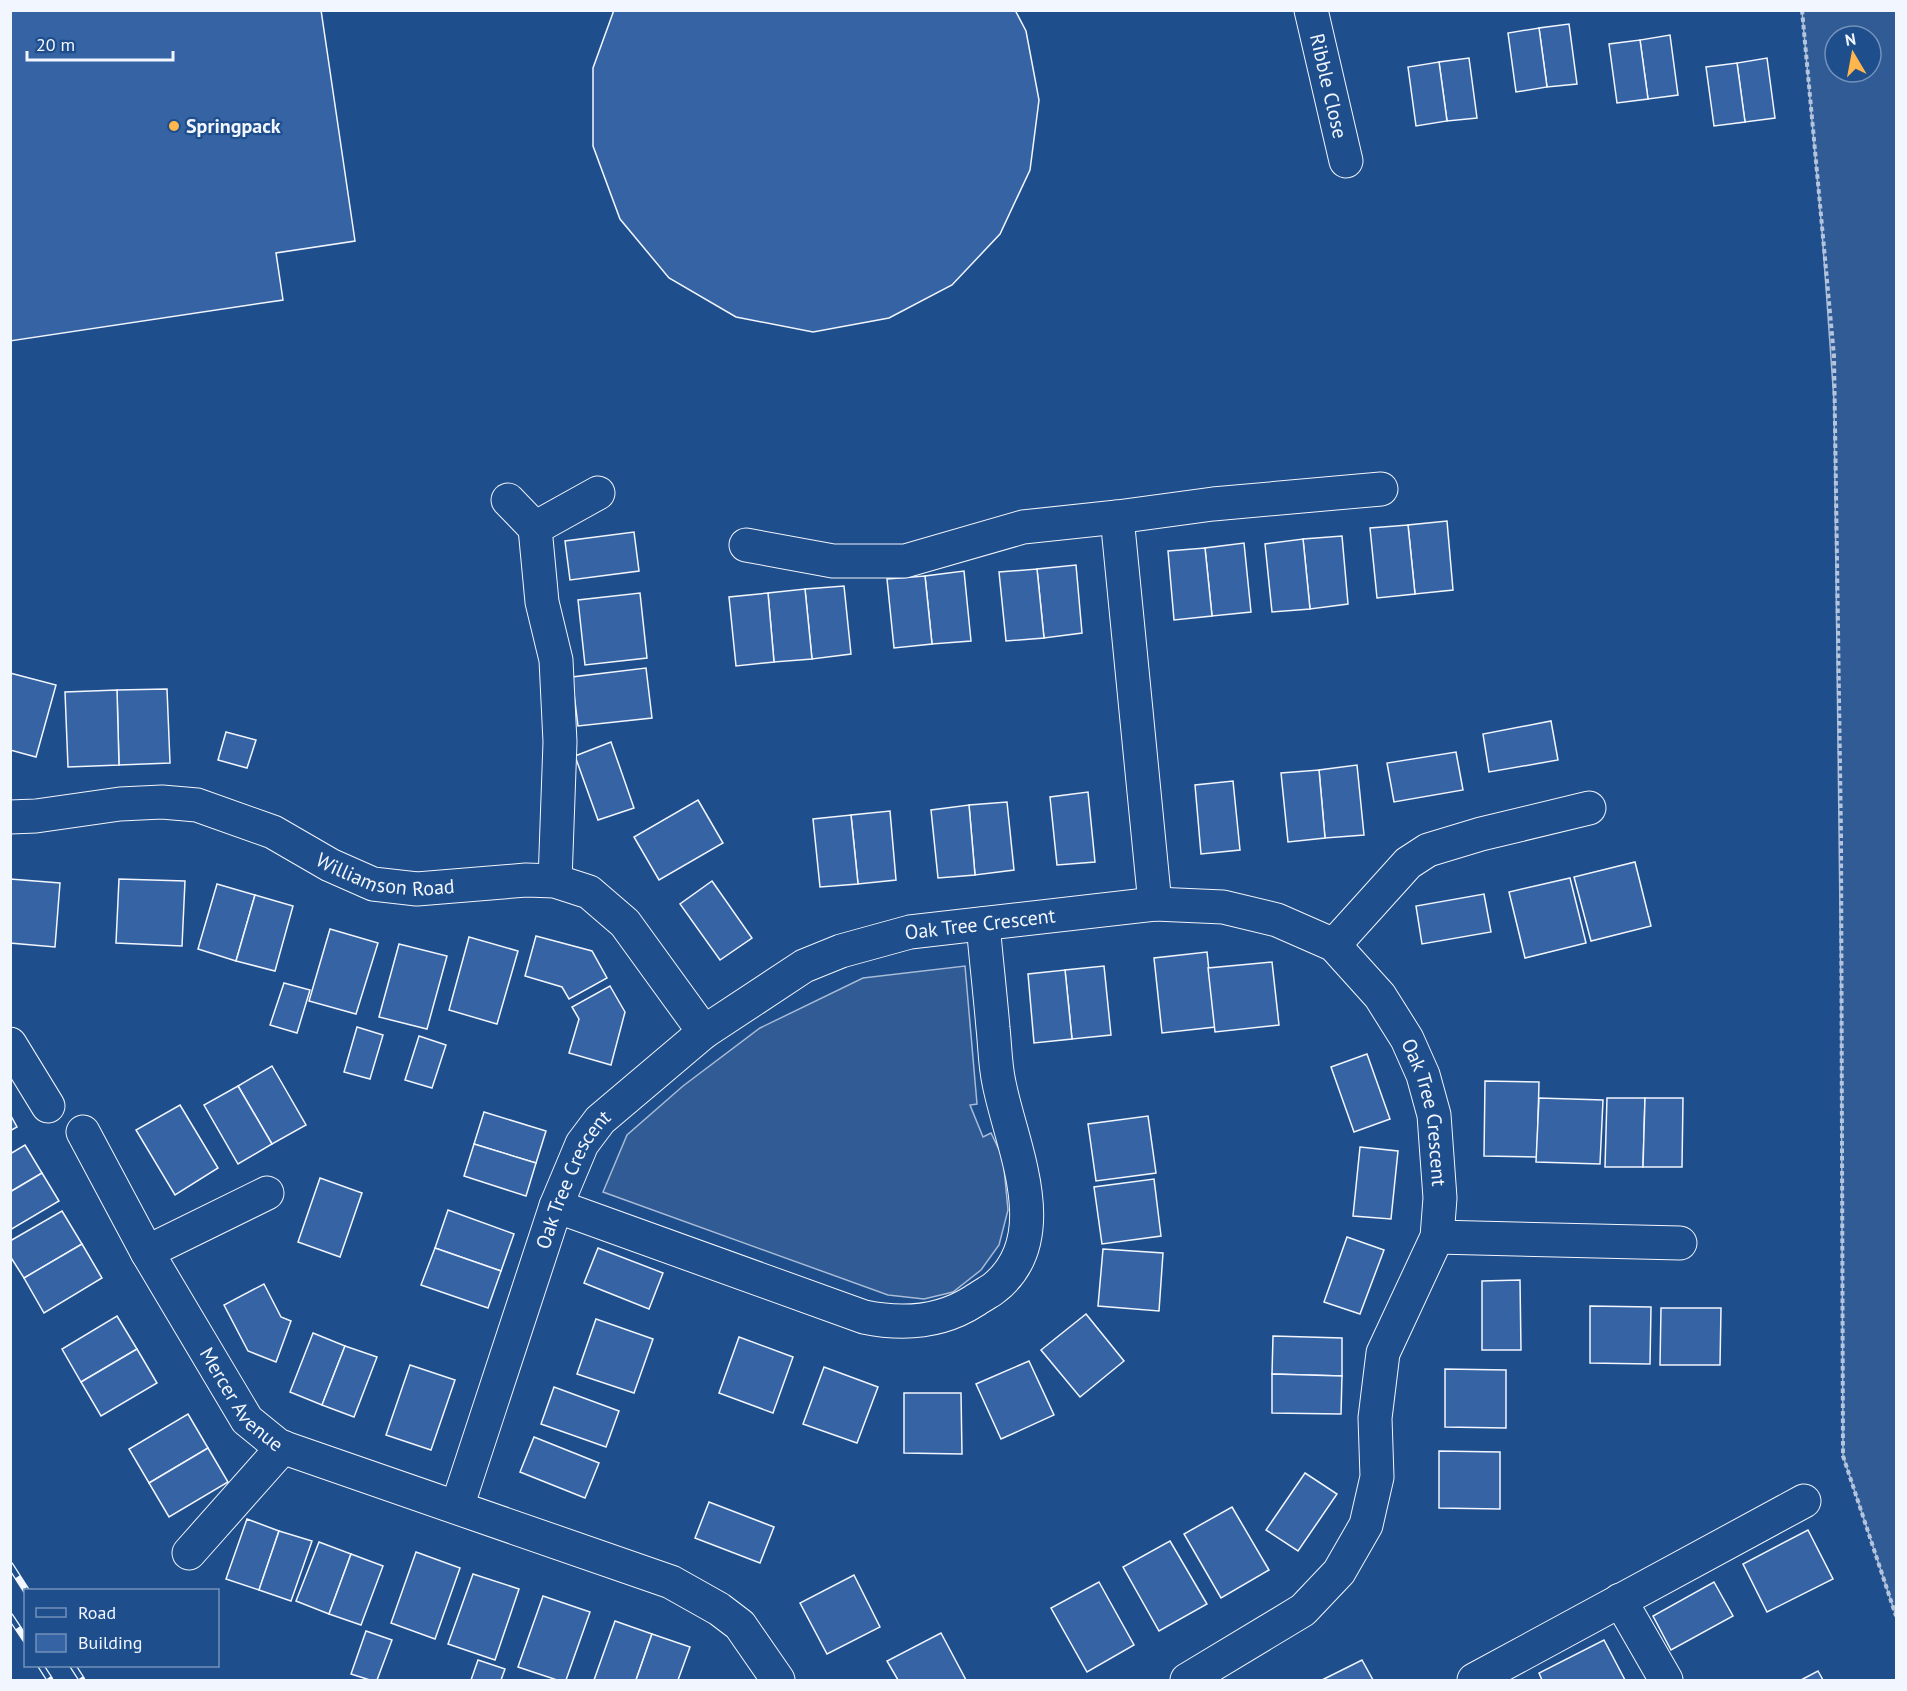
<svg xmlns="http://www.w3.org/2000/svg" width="1907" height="1691" viewBox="0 0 1907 1691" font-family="'PT Sans',sans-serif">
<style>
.built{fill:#305b95;stroke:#a8bbd7;stroke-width:1.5;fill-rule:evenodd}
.building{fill:#3563a3;stroke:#f2f6ff;stroke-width:1.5}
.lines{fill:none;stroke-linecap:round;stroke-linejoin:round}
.minor-casing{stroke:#f2f6ff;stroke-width:35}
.path{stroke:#b3c4dc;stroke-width:4;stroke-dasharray:4.5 3;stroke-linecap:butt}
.minor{stroke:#1f4e8c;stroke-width:33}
.rail-casing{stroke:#f2f6ff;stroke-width:7}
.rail{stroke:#1f4e8c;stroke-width:4.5;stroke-dasharray:14;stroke-linecap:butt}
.poi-dot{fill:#ffb74d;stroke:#1f4e8c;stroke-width:2}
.labels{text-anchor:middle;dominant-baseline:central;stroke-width:4.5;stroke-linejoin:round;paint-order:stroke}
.street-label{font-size:20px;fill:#f2f6ff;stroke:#1f4e8c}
.poi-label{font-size:20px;font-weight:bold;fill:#f2f6ff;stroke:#1f4e8c;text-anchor:start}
</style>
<rect width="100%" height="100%" fill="#1f4e8c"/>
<g class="built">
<path d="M 1802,11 L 1896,11 L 1896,1616 L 1843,1456 L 1841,1001 L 1834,401 L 1822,231 ZM 1835,36 L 1871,36 L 1871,72 L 1835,72 Z"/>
<polygon points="965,966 977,1104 970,1105 983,1137 991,1133 1003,1158 1008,1210 999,1245 981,1270 953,1292 924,1299 888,1295 603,1192 627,1135 683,1086 760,1028 863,978"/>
</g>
<g class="building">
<polygon points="10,10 321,10 355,241 276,253 283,300 10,341"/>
<polygon points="614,10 1015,10 1026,31 1039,100 1030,170 1000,234 952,285 889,318 813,332 736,317 669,278 620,219 593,146 593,68"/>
<polygon points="1569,24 1577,84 1547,87 1539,28"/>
<polygon points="1539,28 1547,87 1516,92 1508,33"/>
<polygon points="1670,35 1678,95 1648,99 1640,40"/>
<polygon points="1640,40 1648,99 1617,103 1609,44"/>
<polygon points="1469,58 1477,118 1447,121 1439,62"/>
<polygon points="1767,58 1775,118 1745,122 1737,63"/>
<polygon points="1439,62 1447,121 1416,126 1408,67"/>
<polygon points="1737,63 1745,122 1714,126 1706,67"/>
<polygon points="1447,521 1453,590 1415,594 1408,525"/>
<polygon points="1408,525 1415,594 1377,598 1370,528"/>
<polygon points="634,532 639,571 570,580 565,541"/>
<polygon points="1342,536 1348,604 1310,609 1303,539"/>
<polygon points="1303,539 1310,609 1272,612 1265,544"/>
<polygon points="1244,543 1251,612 1212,616 1205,548"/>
<polygon points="1205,548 1212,616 1174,620 1168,551"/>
<polygon points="1076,565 1082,633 1044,638 1037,569"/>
<polygon points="1037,569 1044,638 1006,641 999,572"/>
<polygon points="964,571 971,641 932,644 925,576"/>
<polygon points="925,576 932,644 894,648 887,579"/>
<polygon points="844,586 851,654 812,659 805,589"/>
<polygon points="805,589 812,659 774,662 768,593"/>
<polygon points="640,593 647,658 585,665 578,600"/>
<polygon points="768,593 774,662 736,666 729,597"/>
<polygon points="646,668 652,718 578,726 572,677"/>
<polygon points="10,673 56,685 36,757 10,750"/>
<polygon points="167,689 170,763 119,765 117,690"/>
<polygon points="117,690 119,765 68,767 65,692"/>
<polygon points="1551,721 1558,760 1489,772 1483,734"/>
<polygon points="226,732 256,740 247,768 218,760"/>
<polygon points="611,742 634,808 598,820 575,756"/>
<polygon points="1456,752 1463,790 1394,802 1387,763"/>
<polygon points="1357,765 1364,835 1325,838 1319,770"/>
<polygon points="1319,770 1325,838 1288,842 1281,773"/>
<polygon points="1233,781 1240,850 1201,854 1195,785"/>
<polygon points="1088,792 1095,862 1057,865 1050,797"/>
<polygon points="698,800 723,843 659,880 634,837"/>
<polygon points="1007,802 1014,870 975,875 969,805"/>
<polygon points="969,805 975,875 938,878 931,810"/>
<polygon points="890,811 896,880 858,884 851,815"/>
<polygon points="851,815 858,884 820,887 813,819"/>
<polygon points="1635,862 1651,926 1591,941 1574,877"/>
<polygon points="1570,878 1586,943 1525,958 1509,892"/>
<polygon points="10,879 60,883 55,947 10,943"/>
<polygon points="119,879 185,881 182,946 116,943"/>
<polygon points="712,881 752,938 720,960 680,904"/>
<polygon points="217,884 255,895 236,961 198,949"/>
<polygon points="1484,894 1491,932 1422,944 1416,906"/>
<polygon points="255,895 293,906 275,971 236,961"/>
<polygon points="330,929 378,943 356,1014 309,1001"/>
<polygon points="536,936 592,951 607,978 569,999 562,987 525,976"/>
<polygon points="469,937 518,951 497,1024 449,1010"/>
<polygon points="399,944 447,956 427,1029 379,1017"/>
<polygon points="1207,952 1215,1027 1162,1033 1154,958"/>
<polygon points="1272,962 1279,1025 1215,1032 1208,968"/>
<polygon points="1104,966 1111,1035 1072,1039 1065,970"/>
<polygon points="1065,970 1072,1039 1034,1043 1028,974"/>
<polygon points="284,983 310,990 297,1033 270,1025"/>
<polygon points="610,986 625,1012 611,1065 569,1053 579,1019 572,1007"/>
<polygon points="357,1027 383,1035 370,1079 344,1072"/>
<polygon points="419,1036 446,1045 432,1088 405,1080"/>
<polygon points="1367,1054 1390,1119 1354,1132 1331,1067"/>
<polygon points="272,1066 306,1125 272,1144 238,1086"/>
<polygon points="1485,1081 1539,1082 1537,1157 1484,1156"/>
<polygon points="238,1086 272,1144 238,1164 204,1105"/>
<polygon points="1539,1098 1603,1100 1600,1164 1536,1162"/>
<polygon points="1607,1098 1645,1098 1643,1167 1605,1167"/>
<polygon points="1645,1098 1683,1098 1682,1167 1643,1167"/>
<polygon points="180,1105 218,1168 175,1195 136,1130"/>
<polygon points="484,1112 546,1131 536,1163 474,1144"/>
<polygon points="10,1114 17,1127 10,1131"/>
<polygon points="1148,1116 1156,1173 1096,1181 1088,1124"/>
<polygon points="474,1144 536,1163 526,1196 464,1176"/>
<polygon points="25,1145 42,1173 10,1192 10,1154"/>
<polygon points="1360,1147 1398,1151 1391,1219 1353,1216"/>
<polygon points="42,1173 59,1201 10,1230 10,1192"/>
<polygon points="320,1178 362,1193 340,1257 298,1242"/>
<polygon points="1154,1179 1161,1236 1102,1244 1094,1187"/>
<polygon points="448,1210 514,1234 501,1271 435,1248"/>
<polygon points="62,1211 82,1244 24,1278 10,1256 10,1241"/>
<polygon points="1347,1237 1384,1250 1360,1314 1324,1302"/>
<polygon points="82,1244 102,1278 44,1313 24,1278"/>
<polygon points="435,1248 501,1271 488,1308 421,1285"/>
<polygon points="598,1248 663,1273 649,1309 584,1283"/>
<polygon points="1103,1249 1163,1253 1159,1311 1098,1306"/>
<polygon points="1520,1280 1521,1350 1482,1350 1482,1281"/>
<polygon points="264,1284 281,1317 291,1321 276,1362 248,1351 224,1305"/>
<polygon points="1590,1306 1651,1307 1650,1364 1590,1363"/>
<polygon points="1661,1308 1721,1308 1720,1365 1660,1365"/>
<polygon points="1086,1314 1124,1361 1080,1397 1041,1350"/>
<polygon points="117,1316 137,1349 81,1382 62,1349"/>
<polygon points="596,1319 653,1339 634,1393 577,1374"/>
<polygon points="313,1333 345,1346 322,1405 290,1392"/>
<polygon points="1273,1336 1342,1338 1342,1376 1272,1374"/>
<polygon points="739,1337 793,1357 773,1413 719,1393"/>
<polygon points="345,1346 377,1357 354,1417 322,1405"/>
<polygon points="137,1349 157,1383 101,1416 81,1382"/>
<polygon points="1029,1361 1054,1415 1001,1439 976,1384"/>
<polygon points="410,1365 455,1380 431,1450 386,1435"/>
<polygon points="824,1367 878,1387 857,1443 803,1424"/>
<polygon points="1445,1369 1506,1370 1506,1428 1445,1427"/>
<polygon points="1272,1374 1342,1376 1341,1414 1272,1413"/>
<polygon points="554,1387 619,1411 606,1447 541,1424"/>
<polygon points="904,1393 961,1393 962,1454 904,1453"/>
<polygon points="188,1414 208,1448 149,1483 129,1449"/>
<polygon points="534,1437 599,1463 585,1498 520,1472"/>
<polygon points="208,1448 228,1482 169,1517 149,1483"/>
<polygon points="1439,1451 1500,1452 1500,1509 1439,1508"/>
<polygon points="1305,1473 1337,1494 1298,1551 1266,1530"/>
<polygon points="709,1502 774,1527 760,1563 695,1538"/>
<polygon points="1232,1507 1269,1570 1221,1598 1184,1534"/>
<polygon points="247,1519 279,1531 259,1590 226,1579"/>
<polygon points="1808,1530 1833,1579 1767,1612 1743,1564"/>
<polygon points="279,1531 312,1541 291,1601 259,1590"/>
<polygon points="1170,1541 1207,1604 1159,1631 1123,1567"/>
<polygon points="319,1542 351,1554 329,1614 296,1601"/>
<polygon points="416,1552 460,1568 435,1639 391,1623"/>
<polygon points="351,1554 383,1566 361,1625 329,1614"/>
<polygon points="473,1574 519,1589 495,1660 448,1644"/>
<polygon points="854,1575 880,1627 827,1654 800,1603"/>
<polygon points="1099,1582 1134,1645 1087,1672 1051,1608"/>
<polygon points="1714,1582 1733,1616 1671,1650 1653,1616"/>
<polygon points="543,1596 590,1612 566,1680 557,1680 518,1667"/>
<polygon points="615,1621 652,1634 636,1680 594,1680"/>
<polygon points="366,1631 392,1640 377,1680 370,1680 351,1674"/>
<polygon points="941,1633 966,1680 898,1680 887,1661"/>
<polygon points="652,1634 690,1647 678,1680 636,1680"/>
<polygon points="1604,1640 1625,1680 1542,1680 1539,1673"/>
<polygon points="478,1660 505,1669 501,1680 471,1680"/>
<polygon points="1362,1660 1373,1680 1322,1680"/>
<polygon points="1818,1671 1823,1680 1801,1680"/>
</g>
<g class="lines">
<g class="minor-casing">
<g id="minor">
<path id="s1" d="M 1311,10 L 1346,161"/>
<polyline points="508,500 535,528"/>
<polyline points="746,545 833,561 905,561 1023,527 1117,517"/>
<path id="s2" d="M 10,817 L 36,816 L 120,804 L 162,802 L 197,805 L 273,832 L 330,865 L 373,884 L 417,889 L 526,880 L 555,881 L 589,892 L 625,923 L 704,1032"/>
<polyline points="555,881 560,742 556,660 542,602 535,528 598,493"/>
<polyline points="1155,904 1117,517 1213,504 1381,489"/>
<polyline points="1334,945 1408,863 1428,850 1481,834 1589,808"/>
<polyline points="10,1044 48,1106"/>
<path id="s3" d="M 83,1132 L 147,1252 L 247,1420 L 279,1446 L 671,1582 L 719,1609 L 740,1625 L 778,1680"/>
<path d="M 556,1206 L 864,1317 C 903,1325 940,1323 974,1301 C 980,1297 987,1293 993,1289 C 1058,1239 1011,1145 999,1083 C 995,1065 995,1046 993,1028 C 990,993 986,958 983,924"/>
<polyline points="1437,1237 1680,1243"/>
<polyline points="147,1252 267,1193"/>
<path id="s4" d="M 457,1507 L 556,1206 L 582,1144 L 600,1120 L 704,1032 L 804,966 L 841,951 L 910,932 L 1155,904 L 1223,907 L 1277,920 L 1334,945 L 1380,996 L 1407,1039 L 1423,1075 L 1434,1115 L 1440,1198 L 1437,1237 L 1383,1353 L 1375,1418 L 1377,1477 L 1366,1525 L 1339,1572 L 1303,1610 L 1187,1680"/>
<polyline points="189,1553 283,1447"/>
<polyline points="1620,1600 1666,1680"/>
<polyline points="1474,1680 1804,1501"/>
</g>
</g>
<polyline class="path" points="1802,10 1834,356 1841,835 1843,1456 1896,1616"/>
<use href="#minor" class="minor"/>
<g class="rail-casing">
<g id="rail">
<polyline points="10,1565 26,1590"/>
<polyline points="10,1616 26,1640"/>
<polyline points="41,1666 50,1680"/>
<polyline points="73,1666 82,1680"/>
</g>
</g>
<use href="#rail" class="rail"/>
</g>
<circle class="poi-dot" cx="174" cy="126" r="6"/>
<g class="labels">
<g class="street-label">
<text stroke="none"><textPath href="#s1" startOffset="78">Ribble Close</textPath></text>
<text stroke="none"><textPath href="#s2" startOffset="392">Williamson Road</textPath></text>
<text stroke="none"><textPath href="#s4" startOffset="852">Oak Tree Crescent</textPath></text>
<text stroke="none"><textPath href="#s4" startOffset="1410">Oak Tree Crescent</textPath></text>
<text stroke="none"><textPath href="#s4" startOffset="348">Oak Tree Crescent</textPath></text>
<text stroke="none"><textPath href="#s3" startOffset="312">Mercer Avenue</textPath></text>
</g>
<g class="poi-label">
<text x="186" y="126">Springpack</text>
</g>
</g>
<rect width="1907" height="1691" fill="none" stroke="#f2f6ff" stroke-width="24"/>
<rect x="24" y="1589" width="195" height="78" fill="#1f4e8c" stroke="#7391ba" stroke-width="1.5"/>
<rect x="36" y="1608" width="30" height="9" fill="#1f4e8c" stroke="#7391ba" stroke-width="1.5"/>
<text x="78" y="1619" font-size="18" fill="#f2f6ff">Road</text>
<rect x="36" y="1634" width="30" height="18" fill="#3563a3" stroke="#7391ba" stroke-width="1.5"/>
<text x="78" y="1649" font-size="18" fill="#f2f6ff">Building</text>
<g transform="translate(1853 54) rotate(350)"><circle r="28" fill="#1f4e8c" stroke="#7391ba" stroke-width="1.5"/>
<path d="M0-4.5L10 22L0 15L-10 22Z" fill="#ffb74d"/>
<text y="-9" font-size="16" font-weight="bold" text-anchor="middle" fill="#f2f6ff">N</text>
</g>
<path d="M27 51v9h146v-9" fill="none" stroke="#f2f6ff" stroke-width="3"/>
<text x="36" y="51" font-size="18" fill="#f2f6ff" stroke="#1f4e8c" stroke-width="4.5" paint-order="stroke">20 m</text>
</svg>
